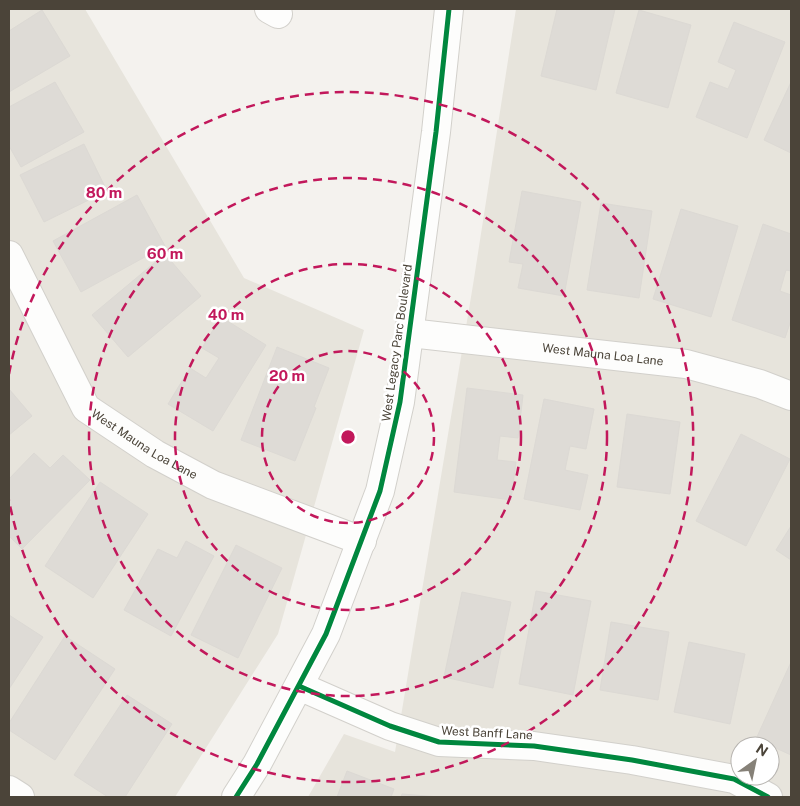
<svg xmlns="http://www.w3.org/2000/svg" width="800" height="806" viewBox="0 0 800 806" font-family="'Public Sans',sans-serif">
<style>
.residential{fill:#e7e4dc;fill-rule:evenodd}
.building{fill:#dedbd6;stroke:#dcd9d4}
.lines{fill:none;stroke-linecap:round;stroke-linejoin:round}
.minor-casing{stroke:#d2d0cb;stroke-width:30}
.tertiary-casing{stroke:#d2d0cb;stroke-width:30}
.minor{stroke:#fdfdfc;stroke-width:28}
.tertiary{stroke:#fdfdfc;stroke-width:28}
.cycleway-casing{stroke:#fff;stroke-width:8}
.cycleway{stroke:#00873e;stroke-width:5}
.ring{fill:none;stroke:#c2185b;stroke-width:2.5;stroke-dasharray:9 6}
.labels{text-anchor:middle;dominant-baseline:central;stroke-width:5;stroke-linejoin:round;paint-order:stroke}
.street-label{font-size:12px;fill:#4b4439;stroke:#fff}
.centre{fill:#c2185b;stroke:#fff;stroke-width:2.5}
.ring-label{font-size:15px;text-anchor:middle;font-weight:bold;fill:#c2185b;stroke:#fff;stroke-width:5;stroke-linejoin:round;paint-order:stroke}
</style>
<rect width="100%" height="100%" fill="#f4f2ee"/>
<g class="residential">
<polygon points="9,9 85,9 244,278 364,330 278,634 175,797 9,797"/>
<path d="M 516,9 L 791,9 L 791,797 L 308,797 L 344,734 L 395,752 L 473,285 ZM 740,746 L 770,746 L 770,776 L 740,776 Z"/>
</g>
<g class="building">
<polygon points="557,9 615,9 596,90 541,76"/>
<polygon points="42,10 70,56 9,92 9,31"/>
<polygon points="639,10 691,25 668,108 616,93"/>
<polygon points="734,22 785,42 747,138 696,117 710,82 728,89 736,70 718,62"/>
<polygon points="55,82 84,132 21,167 9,146 9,107"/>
<polygon points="791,82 791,153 764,140"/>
<polygon points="84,144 107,191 44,222 20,175"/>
<polygon points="522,191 581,202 564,296 518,288 523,264 509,262"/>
<polygon points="137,195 165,246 81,292 53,241"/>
<polygon points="601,203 652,211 639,298 587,290"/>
<polygon points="681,209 738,226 711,317 653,299"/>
<polygon points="763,224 791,234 791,271 786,270 780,291 791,295 791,320 785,338 732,320"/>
<polygon points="165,254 201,296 128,357 92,315"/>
<polygon points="221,317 266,345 213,431 168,404 190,368 206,378 219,358 202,348"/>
<polygon points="277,347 329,368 314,407 316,408 295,461 241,440"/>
<polygon points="467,388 523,395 518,438 500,436 497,460 516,462 511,500 454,492"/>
<polygon points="9,389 32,416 9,435"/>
<polygon points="544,399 594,409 586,449 570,446 565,470 588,475 580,510 524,499"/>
<polygon points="627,414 680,422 670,494 617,487"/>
<polygon points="741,434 790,459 746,546 696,521"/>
<polygon points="34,453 50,468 63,455 90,480 22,549 9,536 9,479"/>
<polygon points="100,482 148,514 93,598 45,566"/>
<polygon points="791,526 791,560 776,550"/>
<polygon points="186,541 214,556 171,636 124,610 158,549 177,558"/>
<polygon points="236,545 282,568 238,658 191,635"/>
<polygon points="536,591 591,601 573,695 519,684"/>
<polygon points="462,592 511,602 493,688 444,677"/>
<polygon points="9,615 43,637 9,689"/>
<polygon points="611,622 669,632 658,700 600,690"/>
<polygon points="65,636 115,669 55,760 9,730 9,723"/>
<polygon points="689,642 745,654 730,724 674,712"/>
<polygon points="791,662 791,755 756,739"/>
<polygon points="127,695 172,724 125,797 108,797 74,775"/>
<polygon points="347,771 394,789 391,797 337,797"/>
<polygon points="402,794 439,797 401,797"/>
</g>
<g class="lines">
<g class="minor-casing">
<g id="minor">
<polyline points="269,9 278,14"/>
<path id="s1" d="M 9,255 L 86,408 L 155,454 L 213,485 L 362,541"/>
<path id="s2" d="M 410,333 L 686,364 L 760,384 L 791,396"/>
<polyline points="299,686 390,726 439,742 534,746 632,760 734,779 768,797"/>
<polyline points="9,790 20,797"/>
</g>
</g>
<g class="tertiary-casing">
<polyline id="tertiary" points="236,797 257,764 326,634 380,491 400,402 436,132 449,9"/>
</g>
<use href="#minor" class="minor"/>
<use href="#tertiary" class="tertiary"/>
<g class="cycleway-casing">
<g id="cycleway">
<polyline points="299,686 390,726 439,742 534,746 632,760 734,779 768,797"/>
<polyline points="236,797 257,764 326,634 380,491 400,402 436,132 449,9"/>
</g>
</g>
<use href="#cycleway" class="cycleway"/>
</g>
<g class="ring">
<circle cx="348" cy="437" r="86"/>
<circle cx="348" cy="437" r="173"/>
<circle cx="348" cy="437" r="259"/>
<path d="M9 374A345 345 0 1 1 9 500"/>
</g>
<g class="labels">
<g class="street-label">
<text transform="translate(397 343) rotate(-82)">West Legacy Parc Boulevard</text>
<text stroke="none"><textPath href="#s2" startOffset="194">West Mauna Loa Lane</textPath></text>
<text stroke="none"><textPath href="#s1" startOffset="240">West Mauna Loa Lane</textPath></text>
<text transform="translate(487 733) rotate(3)">West Banff Lane</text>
</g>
</g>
<circle cx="348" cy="437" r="8" class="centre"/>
<g class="ring-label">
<text x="104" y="198">80 m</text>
<text x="165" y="259">60 m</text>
<text x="226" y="320">40 m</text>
<text x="287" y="381">20 m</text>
</g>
<rect width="800" height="806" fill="none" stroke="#4b4439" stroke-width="20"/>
<g transform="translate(755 761) rotate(33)"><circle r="24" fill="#ffffff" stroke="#b7b4b0"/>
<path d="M0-4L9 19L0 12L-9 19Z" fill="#868178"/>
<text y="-8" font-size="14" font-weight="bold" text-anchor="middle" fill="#4b4439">N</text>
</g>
</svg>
